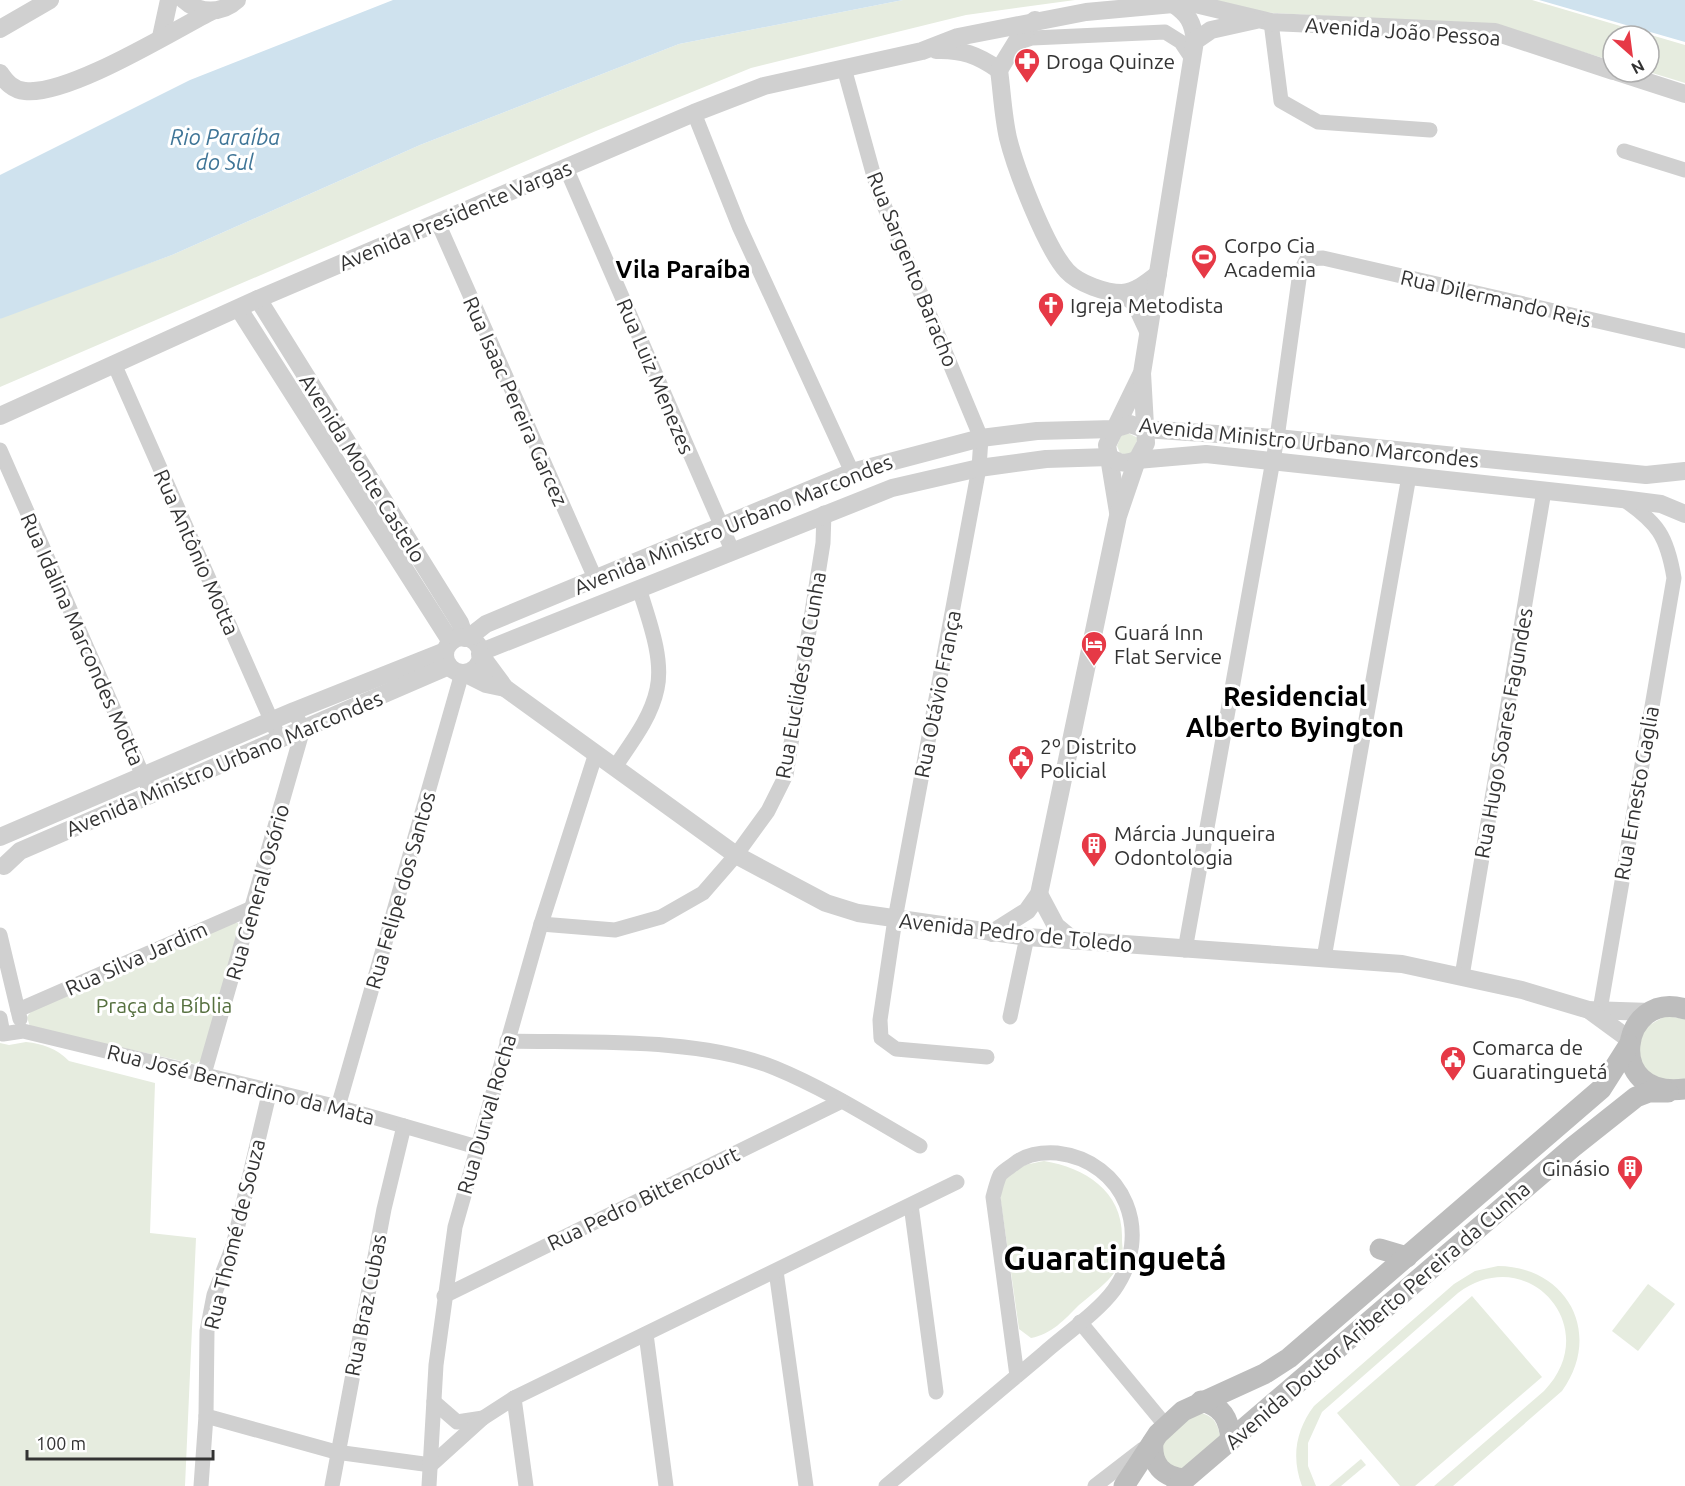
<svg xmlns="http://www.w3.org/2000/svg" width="1685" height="1486" viewBox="0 0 1685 1486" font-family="Ubuntu,sans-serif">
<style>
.green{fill:#e6ecdf}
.water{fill:#cfe2ee}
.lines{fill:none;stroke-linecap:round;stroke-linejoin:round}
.minor{stroke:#d0d0d0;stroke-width:15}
.tertiary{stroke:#d0d0d0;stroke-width:18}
.secondary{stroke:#bdbdbd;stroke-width:21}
.labels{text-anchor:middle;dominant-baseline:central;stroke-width:6;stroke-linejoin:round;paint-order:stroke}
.street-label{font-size:21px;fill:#333;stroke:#fff}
.poi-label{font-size:21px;fill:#333;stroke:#fff;text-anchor:start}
.park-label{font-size:21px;fill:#56703f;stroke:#fff}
.water-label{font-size:22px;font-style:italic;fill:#3f7597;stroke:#fff}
.quarter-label{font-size:24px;font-weight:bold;fill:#000;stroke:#fff}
.district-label{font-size:27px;font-weight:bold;fill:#000;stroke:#fff}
.town-label{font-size:33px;font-weight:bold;fill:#000;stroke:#fff}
</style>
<rect width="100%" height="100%" fill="#fff"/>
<g class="green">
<polygon points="903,0 1075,0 966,15 751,68 596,131 0,387 0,319 6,315 172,255 420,145 679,44"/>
<polygon points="1214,0 1532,0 1685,45 1685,83 1649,72 1649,36 1613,36 1613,61 1493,25 1258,12"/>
<polygon points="1128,433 1138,438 1131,456 1120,453 1117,446 1121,436"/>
<polygon points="230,921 238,923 240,932 202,1060 195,1064 30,1027 27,1017 34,1007"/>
<path d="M 1666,1016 L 1685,1019 L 1685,1079 L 1669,1083 L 1641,1068 C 1639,1036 1635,1031 1666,1016 Z"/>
<path d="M 26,1042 C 43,1044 56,1048 69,1061 L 155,1083 L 150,1233 L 196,1238 L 185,1486 L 0,1486 L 0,1043 L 9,1045 Z"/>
<path d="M 1044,1161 C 1086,1168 1124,1192 1122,1240 C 1122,1246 1124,1253 1122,1258 C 1116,1278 1094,1292 1079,1305 C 1064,1320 1052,1334 1031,1338 L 1019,1329 L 1000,1195 C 1006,1168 1018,1166 1044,1161 Z"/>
<path d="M 1498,1266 C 1568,1267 1603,1334 1562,1391 L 1453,1486 L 1434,1486 L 1544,1391 C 1605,1328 1528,1241 1458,1293 L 1322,1412 L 1308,1443 L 1308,1466 L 1316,1486 L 1302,1486 C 1291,1457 1296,1430 1314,1406 L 1454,1284 L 1475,1271 Z"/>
<polygon points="1648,1284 1675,1304 1638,1351 1612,1331"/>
<polygon points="1472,1296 1542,1377 1415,1486 1400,1486 1337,1413"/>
<path d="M 1201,1413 C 1216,1417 1218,1426 1221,1440 L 1181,1473 L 1168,1471 L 1159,1445 L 1190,1417 Z"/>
<polygon points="1361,1459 1366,1465 1341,1486 1329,1486"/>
</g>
<g class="water">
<polygon points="393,0 903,0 679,44 420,145 172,255 0,319 0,175 190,80"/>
<polygon points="1539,0 1685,0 1685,42"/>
</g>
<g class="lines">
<g class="minor">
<polyline points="1271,22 1281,101 1318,122 1430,130"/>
<polyline points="1014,44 1032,38 1165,32 1181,42 1191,57"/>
<polyline points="844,68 878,191 981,438 979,468 895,919 880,1020 881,1038 896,1049 987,1057"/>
<polyline points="694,113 739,226 852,472"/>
<polyline points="1624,151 1685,170"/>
<polyline points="566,168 732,550"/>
<polyline points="438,223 595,578"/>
<polyline points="115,366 276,731"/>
<polyline points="0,450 151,794"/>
<path d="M 615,767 C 631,743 651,718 657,689 C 664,658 648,618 639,588"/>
<polyline points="541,924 615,930 661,917 703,893 736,855 768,811 786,775 823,543 824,513"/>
<polyline points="0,935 20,1019"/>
<polyline points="1185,950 1277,438 1300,272 1307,259 1323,258 1685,341"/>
<polyline points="1324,958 1409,476"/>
<polyline points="1462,976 1544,491"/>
<polyline points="18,1010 254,907"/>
<path d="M 1600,1010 L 1674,578 C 1667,536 1658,523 1623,499"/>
<polyline points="1010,1017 1027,937"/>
<polyline points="0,1018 3,1034 23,1031 338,1107 477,1147"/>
<path d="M 507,1041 C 589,1043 699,1037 775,1068 C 826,1089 873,1119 920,1146"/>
<polyline points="204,1074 303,729 294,711"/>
<polyline points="338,1107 462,673"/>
<polyline points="911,1205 936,1392"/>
<polyline points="776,1271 806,1486"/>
<polyline points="444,1296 842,1101"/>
<polyline points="1080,1322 1166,1426"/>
<polyline points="646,1334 666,1486"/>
<polyline points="514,1398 526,1486"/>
<polyline points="434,1402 457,1422 483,1418"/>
<polyline points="206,1416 336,1452 431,1465 483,1418 514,1398 957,1182"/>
<polyline points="201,1486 206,1416 207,1331 214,1295 233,1246 270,1090"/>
<polyline points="332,1486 384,1209 404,1126"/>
<polyline points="429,1486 436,1365 455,1227 541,924 596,753"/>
<path d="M 886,1486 C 938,1442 991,1398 1043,1354 C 1064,1335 1097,1313 1114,1290 C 1154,1234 1125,1161 1057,1153 C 1041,1152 1026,1154 1014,1164 C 1010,1167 1003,1171 1000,1175 C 997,1181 995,1190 993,1197 L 1017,1376"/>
<polyline points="1095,1486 1143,1449"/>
</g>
<g class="tertiary">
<path d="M 184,0 C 199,14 222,14 237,0"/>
<path d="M 1173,4 C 1188,14 1193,22 1195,41"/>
<polyline points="0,29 50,0"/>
<polyline points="161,37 169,0"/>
<path d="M 936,50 C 961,49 978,55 999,70"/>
<path d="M 999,70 C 1002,92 1003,116 1008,138 C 1016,170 1046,248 1067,271 C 1079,284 1106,293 1122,293 C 1136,292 1148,282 1158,274"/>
<polyline points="999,70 1020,36 1035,20"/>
<polyline points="1617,72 1685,94"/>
<path d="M 0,73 C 6,82 13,90 25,91 C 68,96 171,32 212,11"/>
<polyline points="1122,293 1135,303 1148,331"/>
<polyline points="258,299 460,623 465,638"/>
<polyline points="239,309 451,642"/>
<polyline points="0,416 258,299 694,113 764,86 922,51 958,37 1086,12 1173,4 1191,3 1271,22 1495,32 1613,71"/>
<polyline points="1118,512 1107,445 1141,375"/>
<circle cx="463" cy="655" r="18"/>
<polyline points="468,638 486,624 852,472 981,438 1037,431 1114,429 1130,424 1144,429 1277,438 1646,475 1685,471"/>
<path d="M 481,652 L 892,488 L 979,468 L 1046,459 L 1110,457 C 1120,464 1126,464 1137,460 L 1206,454 L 1622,499 L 1661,504 L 1685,514"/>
<polyline points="480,654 505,688 736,855 826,903 858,913 1027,937 1402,964 1522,990 1589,1010 1651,1012"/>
<polyline points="464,673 486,684 505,688"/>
<polyline points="0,837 294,711 445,651"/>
<polyline points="4,866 20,851 449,666"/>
<polyline points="1039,894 1056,926 1074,941"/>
<polyline points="992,933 1027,911 1039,894 1118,516 1137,460 1146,443 1142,373 1195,41 1211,30 1256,20"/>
<polyline points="1589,1010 1630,1040"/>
</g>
<g class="secondary">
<path d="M 1685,1009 C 1620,989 1603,1100 1685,1089"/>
<polyline points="1380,1249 1407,1257"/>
<path d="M 1201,1401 C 1222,1406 1229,1418 1231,1440"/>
<path d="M 1153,1442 C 1151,1464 1162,1477 1185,1479"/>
<polyline points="1124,1486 1158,1434 1183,1411 1264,1374 1289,1358 1601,1089 1629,1045"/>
<polyline points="1177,1486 1573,1147 1636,1097 1649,1092 1668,1092"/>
</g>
</g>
<defs>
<g id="pharmacy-pin" transform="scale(1.35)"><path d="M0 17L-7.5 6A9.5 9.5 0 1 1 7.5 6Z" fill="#e63946" stroke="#fff"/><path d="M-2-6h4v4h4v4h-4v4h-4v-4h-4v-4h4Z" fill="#fff"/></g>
<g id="stadium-pin" transform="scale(1.35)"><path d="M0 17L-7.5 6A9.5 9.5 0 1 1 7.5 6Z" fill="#e63946" stroke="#fff"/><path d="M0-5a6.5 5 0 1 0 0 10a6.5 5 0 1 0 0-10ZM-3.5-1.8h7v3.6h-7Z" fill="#fff"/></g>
<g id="church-pin" transform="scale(1.35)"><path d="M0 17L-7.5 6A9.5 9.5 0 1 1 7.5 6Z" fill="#e63946" stroke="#fff"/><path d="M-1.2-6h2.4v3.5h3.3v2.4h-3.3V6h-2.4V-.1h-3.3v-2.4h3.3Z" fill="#fff"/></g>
<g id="hotel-pin" transform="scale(1.35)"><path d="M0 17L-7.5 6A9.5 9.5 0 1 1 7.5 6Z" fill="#e63946" stroke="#fff"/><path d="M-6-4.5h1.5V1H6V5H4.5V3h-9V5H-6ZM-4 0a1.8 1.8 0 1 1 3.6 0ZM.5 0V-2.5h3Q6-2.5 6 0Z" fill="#fff"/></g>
<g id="civic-pin" transform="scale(1.35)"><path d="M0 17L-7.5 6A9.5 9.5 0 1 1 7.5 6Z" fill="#e63946" stroke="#fff"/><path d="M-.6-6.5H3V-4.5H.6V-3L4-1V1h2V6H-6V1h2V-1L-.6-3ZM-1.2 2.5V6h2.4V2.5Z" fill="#fff"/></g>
<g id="building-pin" transform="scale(1.35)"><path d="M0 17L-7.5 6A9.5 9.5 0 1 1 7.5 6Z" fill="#e63946" stroke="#fff"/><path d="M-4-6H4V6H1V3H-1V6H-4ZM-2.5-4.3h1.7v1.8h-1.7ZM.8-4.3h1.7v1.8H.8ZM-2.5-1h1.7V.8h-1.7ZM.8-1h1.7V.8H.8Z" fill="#fff"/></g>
</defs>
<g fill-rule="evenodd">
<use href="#pharmacy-pin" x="1027" y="61"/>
<use href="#stadium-pin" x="1204" y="257"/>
<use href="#church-pin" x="1051" y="305"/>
<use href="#hotel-pin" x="1094" y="644"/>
<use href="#civic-pin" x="1021" y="758"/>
<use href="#building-pin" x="1094" y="845"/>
<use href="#civic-pin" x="1453" y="1059"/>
<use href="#building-pin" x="1630" y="1168"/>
</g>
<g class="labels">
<g class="street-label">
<text transform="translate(1403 31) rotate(4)">Avenida João Pessoa</text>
<text transform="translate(455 215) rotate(-23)">Avenida Presidente Vargas</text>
<text transform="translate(913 269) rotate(68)">Rua Sargento Baracho</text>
<text transform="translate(1496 298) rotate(13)">Rua Dilermando Reis</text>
<text transform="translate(656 376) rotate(67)">Rua Luiz Menezes</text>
<text transform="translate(516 401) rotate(66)">Rua Isaac Pereira Garcez</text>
<text transform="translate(1309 442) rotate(6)">Avenida Ministro Urbano Marcondes</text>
<text transform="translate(363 468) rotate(58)">Avenida Monte Castelo</text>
<text transform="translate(733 524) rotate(-22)">Avenida Ministro Urbano Marcondes</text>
<text transform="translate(197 552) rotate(66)">Rua Antônio Motta</text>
<text transform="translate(83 639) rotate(66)">Rua Idalina Marcondes Motta</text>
<text transform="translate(800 675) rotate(-80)">Rua Euclides da Cunha</text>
<text transform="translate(937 694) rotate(-79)">Rua Otávio França</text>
<text transform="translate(1503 733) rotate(-80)">Rua Hugo Soares Fagundes</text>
<text transform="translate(224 763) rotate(-23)">Avenida Ministro Urbano Marcondes</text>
<text transform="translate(1636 793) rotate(-80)">Rua Ernesto Gaglia</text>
<text transform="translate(400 890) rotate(-74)">Rua Felipe dos Santos</text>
<text transform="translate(257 892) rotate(-74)">Rua General Osório</text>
<text transform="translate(1016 932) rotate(6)">Avenida Pedro de Toledo</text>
<text transform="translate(136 958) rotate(-24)">Rua Silva Jardim</text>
<text transform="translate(241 1084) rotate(14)">Rua José Bernardino da Mata</text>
<text transform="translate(486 1114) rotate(-74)">Rua Durval Rocha</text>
<text transform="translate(643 1198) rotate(-26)">Rua Pedro Bittencourt</text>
<text transform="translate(234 1234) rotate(-76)">Rua Thomé de Souza</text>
<text transform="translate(365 1305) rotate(-79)">Rua Braz Cubas</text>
<text transform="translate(1377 1315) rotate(-41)">Avenida Doutor Ariberto Pereira da Cunha</text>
</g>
<g class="poi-label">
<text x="1046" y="61">Droga Quinze</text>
<text x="1224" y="245">Corpo Cia<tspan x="1224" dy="24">Academia</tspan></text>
<text x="1070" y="305">Igreja Metodista</text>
<text x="1114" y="632">Guará Inn<tspan x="1114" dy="24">Flat Service</tspan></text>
<text x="1040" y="746">2º Distrito<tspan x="1040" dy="24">Policial</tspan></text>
<text x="1114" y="833">Márcia Junqueira<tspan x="1114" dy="24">Odontologia</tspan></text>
<text x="1472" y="1047">Comarca de<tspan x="1472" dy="24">Guaratinguetá</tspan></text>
<text x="1610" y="1168" text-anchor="end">Ginásio</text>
</g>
<g class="park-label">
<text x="164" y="1005">Praça da Bíblia</text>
</g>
<g class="water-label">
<text x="225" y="136">Rio Paraíba<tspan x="225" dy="25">do Sul</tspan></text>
</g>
<g class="quarter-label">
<text x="683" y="269">Vila Paraíba</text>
</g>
<g class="district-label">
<text x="1295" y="696">Residencial<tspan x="1295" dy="31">Alberto Byington</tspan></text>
</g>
<g class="town-label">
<text x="1115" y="1257">Guaratinguetá</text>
</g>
</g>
<g transform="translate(1631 54) rotate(152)"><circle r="28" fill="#ffffff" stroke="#adadad" stroke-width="1.5"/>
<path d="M0-4.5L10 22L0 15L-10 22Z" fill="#e63946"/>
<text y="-9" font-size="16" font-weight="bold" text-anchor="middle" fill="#333333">N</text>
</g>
<path d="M27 1450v9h186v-9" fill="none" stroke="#333333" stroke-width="3"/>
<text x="36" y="1450" font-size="18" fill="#333333" stroke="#ffffff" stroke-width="4.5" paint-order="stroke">100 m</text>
</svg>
